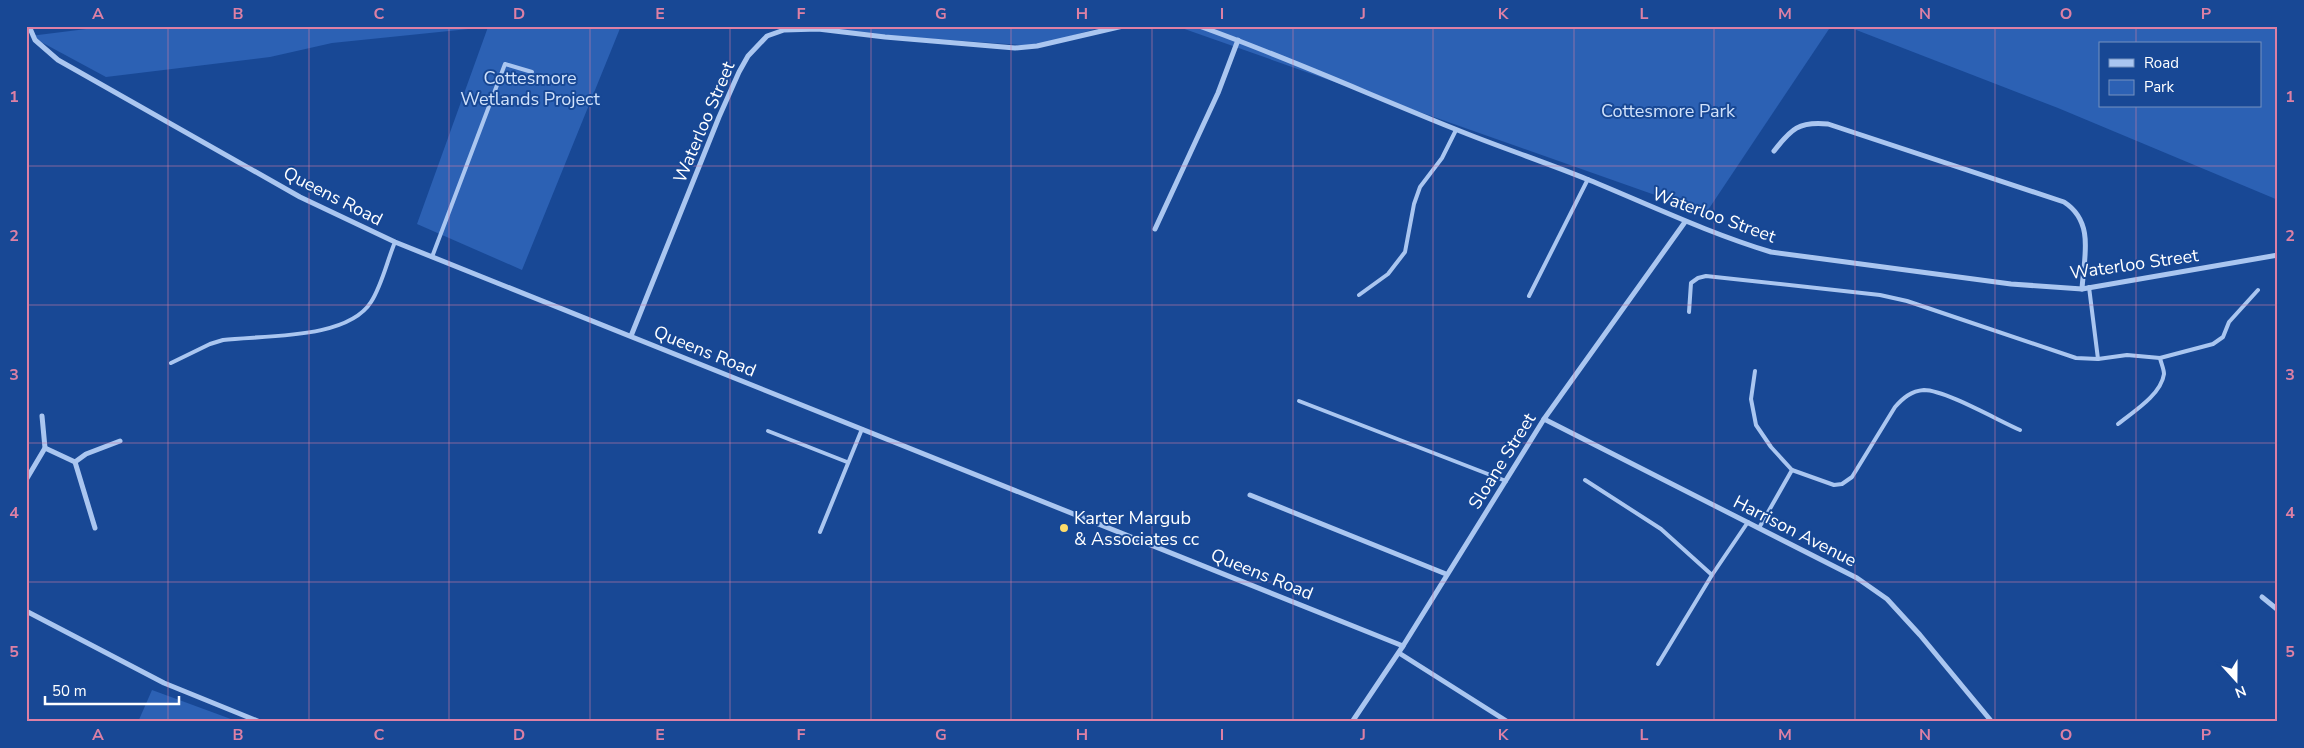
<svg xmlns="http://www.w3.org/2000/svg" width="2304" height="748" viewBox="0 0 2304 748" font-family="'Nunito Sans',sans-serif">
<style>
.green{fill:#2c61b4;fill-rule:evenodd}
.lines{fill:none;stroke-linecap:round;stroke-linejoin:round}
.service{stroke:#aac6f0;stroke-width:4}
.minor{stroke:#aac6f0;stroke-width:5}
.grid{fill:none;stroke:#dd80a5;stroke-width:1;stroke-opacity:0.55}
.poi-dot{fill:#ffdd6a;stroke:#184895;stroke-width:2}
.labels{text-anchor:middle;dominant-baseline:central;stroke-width:4;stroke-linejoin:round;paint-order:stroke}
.park-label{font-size:18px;fill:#d1e2fb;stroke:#184895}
.street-label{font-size:18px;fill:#fff;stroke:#184895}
.poi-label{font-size:18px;fill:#fff;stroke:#184895;text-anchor:start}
.neatline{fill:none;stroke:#dd80a5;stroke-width:2}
.grid-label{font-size:16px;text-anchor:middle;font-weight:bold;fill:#dd80a5}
</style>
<rect width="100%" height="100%" fill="#184895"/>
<g class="green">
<polygon points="110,26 621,26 522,270 417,224 488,27 332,43 270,57 106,77 30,36"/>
<polygon points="747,26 1106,26 1035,46"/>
<polygon points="1176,26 1831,26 1706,213"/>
<path d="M 1846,26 L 2278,26 L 2278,200 L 2058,108 ZM 2100,44 L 2260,44 L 2260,106 L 2100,106 Z"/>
<polygon points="152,690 239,722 138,722"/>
</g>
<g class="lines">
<g class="service">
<polyline points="432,257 505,64 532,72"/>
<polyline points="2089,287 2098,359"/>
<polyline points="1359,295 1388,274 1405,252 1414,204 1420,187 1442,158 1456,130"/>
<polyline points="1529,296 1588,179"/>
<polyline points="1689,312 1691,283 1698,278 1706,276 1880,295 1907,301 2076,358 2098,359 2127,355 2160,358 2213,344 2223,337 2229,322 2258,290"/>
<path d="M 171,363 L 210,344 L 223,340 C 263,335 347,340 371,302 C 382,285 387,261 395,242"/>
<path d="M 1755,371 L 1751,399 L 1756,425 L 1771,447 L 1792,470 L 1834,485 L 1842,484 L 1852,477 L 1895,407 C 1903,398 1911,391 1924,390 C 1945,390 1999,421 2020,430"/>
<polyline points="1299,401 1506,481"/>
<path d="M 2118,424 C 2133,412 2161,395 2164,374 C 2164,369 2161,363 2160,358"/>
<polyline points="768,431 847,462"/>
<polyline points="1585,480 1661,529 1712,575"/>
<polyline points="1759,528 1792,470"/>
<polyline points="820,532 862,429"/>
<polyline points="1658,664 1712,575 1748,522"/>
</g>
<g class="minor">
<polyline points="29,26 35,40 58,60 300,197 395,242 1403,646"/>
<path d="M 1199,26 C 1286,57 1370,95 1455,129 C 1499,147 1545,162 1589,180 C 1650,205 1708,233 1771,252 L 2011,284 L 2082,289 L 2278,255"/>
<path d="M 1774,151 C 1791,129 1799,121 1828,124 L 2064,202 C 2095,222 2084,257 2082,289"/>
<polyline points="1155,229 1218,93 1238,40"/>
<polyline points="631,336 719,117 739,72 748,56 767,36 784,30 818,29 885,37 1015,48 1037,46 1123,26"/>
<polyline points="1544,419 1857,578 1887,599 1920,635 1992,722"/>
<polyline points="45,448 75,462 95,528"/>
<polyline points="75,462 86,454 120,441"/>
<polyline points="26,480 45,448 42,416"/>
<polyline points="1250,495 1446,574"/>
<polyline points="2262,597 2278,610"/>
<polyline points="26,611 164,683 260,722"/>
<polyline points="1399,653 1508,722"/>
<polyline points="1352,722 1403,646 1544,419 1685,222"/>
</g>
</g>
<path class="grid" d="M 168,26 L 168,722M 309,26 L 309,722M 449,26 L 449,722M 590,26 L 590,722M 730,26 L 730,722M 871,26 L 871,722M 1011,26 L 1011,722M 1152,26 L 1152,722M 1293,26 L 1293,722M 1433,26 L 1433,722M 1574,26 L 1574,722M 1714,26 L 1714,722M 1855,26 L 1855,722M 1995,26 L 1995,722M 2136,26 L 2136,44M 2136,106 L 2136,722M 26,166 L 2278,166M 26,305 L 2278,305M 26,443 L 2278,443M 26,582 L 2278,582"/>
<circle class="poi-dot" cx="1064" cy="528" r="5"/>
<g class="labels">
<g class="park-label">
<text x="530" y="78">Cottesmore<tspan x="530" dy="21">Wetlands Project</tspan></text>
<text x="1668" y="111">Cottesmore Park</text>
</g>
<g class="street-label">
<text transform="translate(704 122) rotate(-67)">Waterloo Street</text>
<text transform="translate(333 196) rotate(27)">Queens Road</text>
<text transform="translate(1714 215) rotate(20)">Waterloo Street</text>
<text transform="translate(2134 264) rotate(-8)">Waterloo Street</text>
<text transform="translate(705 351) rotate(22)">Queens Road</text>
<text transform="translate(1502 461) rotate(-58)">Sloane Street</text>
<text transform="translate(1795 531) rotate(27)">Harrison Avenue</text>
<text transform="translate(1262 574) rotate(22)">Queens Road</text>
</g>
<g class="poi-label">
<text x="1074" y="518">Karter Margub<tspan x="1074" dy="21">&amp; Associates cc</tspan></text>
</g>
</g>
<rect width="2304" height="748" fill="none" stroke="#184895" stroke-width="55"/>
<rect x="2099" y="42" width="162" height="65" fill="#184895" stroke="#7491bf"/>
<rect x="2109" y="59" width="25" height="8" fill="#aac6f0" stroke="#7491bf"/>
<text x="2144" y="68" font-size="15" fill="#ffffff">Road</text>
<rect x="2109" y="80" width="25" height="15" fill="#2c61b4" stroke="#7491bf"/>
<text x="2144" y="92" font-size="15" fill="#ffffff">Park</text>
<g transform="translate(2236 680) rotate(159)" stroke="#184895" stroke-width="4" paint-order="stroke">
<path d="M0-4L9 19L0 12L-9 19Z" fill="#ffffff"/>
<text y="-8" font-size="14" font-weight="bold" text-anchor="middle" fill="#ffffff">N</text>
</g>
<path d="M45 696v8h134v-8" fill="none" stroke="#ffffff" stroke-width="2.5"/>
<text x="52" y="696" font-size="15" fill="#ffffff" stroke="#184895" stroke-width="4" paint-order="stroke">50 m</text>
<rect x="28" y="28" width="2248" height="692" class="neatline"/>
<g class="grid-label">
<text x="98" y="19">A</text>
<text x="238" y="19">B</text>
<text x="379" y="19">C</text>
<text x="519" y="19">D</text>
<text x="660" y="19">E</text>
<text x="801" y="19">F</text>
<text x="941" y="19">G</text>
<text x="1082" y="19">H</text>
<text x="1222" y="19">I</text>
<text x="1363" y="19">J</text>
<text x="1503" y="19">K</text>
<text x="1644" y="19">L</text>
<text x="1785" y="19">M</text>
<text x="1925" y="19">N</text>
<text x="2066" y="19">O</text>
<text x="2206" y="19">P</text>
<text x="14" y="102">1</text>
<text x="2290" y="102">1</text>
<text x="14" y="241">2</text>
<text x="2290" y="241">2</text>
<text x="14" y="380">3</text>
<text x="2290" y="380">3</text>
<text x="14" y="518">4</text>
<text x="2290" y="518">4</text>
<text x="14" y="657">5</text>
<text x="2290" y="657">5</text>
<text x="98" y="740">A</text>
<text x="238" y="740">B</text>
<text x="379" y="740">C</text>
<text x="519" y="740">D</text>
<text x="660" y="740">E</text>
<text x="801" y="740">F</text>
<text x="941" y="740">G</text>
<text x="1082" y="740">H</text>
<text x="1222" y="740">I</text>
<text x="1363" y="740">J</text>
<text x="1503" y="740">K</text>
<text x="1644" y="740">L</text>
<text x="1785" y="740">M</text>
<text x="1925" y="740">N</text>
<text x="2066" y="740">O</text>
<text x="2206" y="740">P</text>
</g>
</svg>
